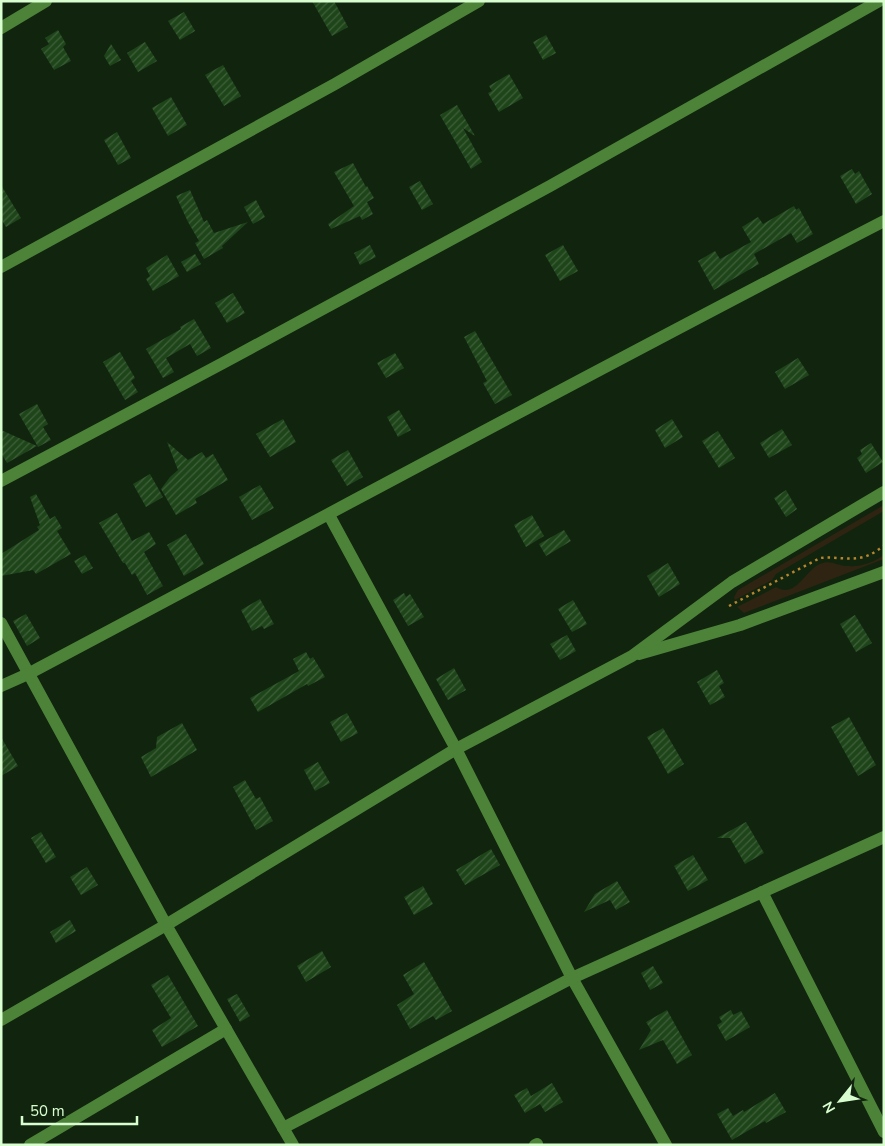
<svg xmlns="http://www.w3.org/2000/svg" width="885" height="1146" viewBox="0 0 885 1146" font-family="'Nunito Sans',sans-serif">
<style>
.green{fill:#2e2411}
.building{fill:url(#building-hatch)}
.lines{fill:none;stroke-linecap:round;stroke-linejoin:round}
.path{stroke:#b5862e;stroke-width:2.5;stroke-dasharray:2.5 4;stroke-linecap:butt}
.minor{stroke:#4c8339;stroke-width:12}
</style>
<defs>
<pattern id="building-hatch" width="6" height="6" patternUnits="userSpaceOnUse" patternTransform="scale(1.25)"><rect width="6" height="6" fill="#1e441a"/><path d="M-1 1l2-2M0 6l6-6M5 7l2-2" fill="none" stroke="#3e603a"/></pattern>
</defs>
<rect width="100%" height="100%" fill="#11240e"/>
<g class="green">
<polygon points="884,505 884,511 776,574 772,580 735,600 734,597 738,590"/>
<path d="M 884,555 L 884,559 L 744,613 L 737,607 L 776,587 C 796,599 805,570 820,564 C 830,559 838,566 847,566 C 861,567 872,563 884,555 Z"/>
</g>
<g class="building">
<polygon points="312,1 334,1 348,27 332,36"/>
<polygon points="184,12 195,31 180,40 168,21"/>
<polygon points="58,30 66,44 63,47 71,61 54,70 41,49 49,44 45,38"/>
<polygon points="546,35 556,53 543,60 533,42"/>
<polygon points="145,42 157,61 138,72 127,53"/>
<polygon points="111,44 121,60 110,66 104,56"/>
<polygon points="223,65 241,96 224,106 205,75"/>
<polygon points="509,74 523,98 499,112 488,93 492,91 489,86"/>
<polygon points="171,97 187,125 168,136 152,108"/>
<polygon points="457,105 475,136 463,128 482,162 471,169 440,115"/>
<polygon points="117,132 131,158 118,165 104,140"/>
<polygon points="353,163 366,187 367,186 374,198 367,202 373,214 362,220 360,216 331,229 328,224 354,206 334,172"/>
<polygon points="852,169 855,174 859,171 872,194 856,204 840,176"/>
<polygon points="420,181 433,204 422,210 409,187"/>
<polygon points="1,185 21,218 6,227 1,219"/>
<polygon points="190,190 204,222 207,220 214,233 248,222 222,246 223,248 204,259 195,243 199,241 188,222 176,196"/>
<polygon points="256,200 265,217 253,224 244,207"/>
<polygon points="794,206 796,210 799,208 813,234 797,243 791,233 754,254 759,264 714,290 698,261 715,251 720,259 751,242 742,227 758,217 763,224"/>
<polygon points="370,245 376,257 360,265 354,253"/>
<polygon points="563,245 578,271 560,281 545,255"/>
<polygon points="195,254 201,264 187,272 181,262"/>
<polygon points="167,255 179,276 153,291 146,279 150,276 146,268"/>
<polygon points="233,293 245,313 227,323 215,303"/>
<polygon points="194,319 211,348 197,356 190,344 166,358 174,372 163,378 146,349 181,329 180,327"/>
<polygon points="475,331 512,395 495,404 483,383 487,381 464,337"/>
<polygon points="120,352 135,378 131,381 138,392 125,400 103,362"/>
<polygon points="395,353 404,368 386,378 377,363"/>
<polygon points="798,358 809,375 785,389 775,372"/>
<polygon points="37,404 48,424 43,427 51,440 38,447 19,414"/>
<polygon points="399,410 411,430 398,437 387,417"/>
<polygon points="283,419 296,442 270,457 256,434"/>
<polygon points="672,419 683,437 665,448 655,430"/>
<polygon points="782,429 792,445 769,458 760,443"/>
<polygon points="1,430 37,446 7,463 1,453"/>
<polygon points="718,431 735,458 719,468 702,441"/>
<polygon points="167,442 188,460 202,452 206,458 213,454 228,480 195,499 197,503 176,515 161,489 170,477 178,470"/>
<polygon points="871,443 883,462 866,473 857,458 862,454 860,450"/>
<polygon points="348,450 363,477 347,486 331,460"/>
<polygon points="150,474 163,497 146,507 133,484"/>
<polygon points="260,485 274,508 252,520 239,497"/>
<polygon points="786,490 797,509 786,517 774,498"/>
<polygon points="36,494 50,519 55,516 62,528 57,531 71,554 36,574 33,570 1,576 1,554 39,530 37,527 40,525 30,497"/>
<polygon points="117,513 132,541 149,532 156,544 144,552 163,586 147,595 135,573 132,575 125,563 123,563 99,523"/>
<polygon points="532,515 544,536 526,547 514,525"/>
<polygon points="564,530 571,541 546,556 539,544"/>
<polygon points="186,534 204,564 184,576 167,545"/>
<polygon points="85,555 93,568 82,574 74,561"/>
<polygon points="668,563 680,584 659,597 647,576"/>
<polygon points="404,593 406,597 410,594 424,617 408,626 393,600"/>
<polygon points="260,599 274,624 264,629 262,626 252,631 241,610"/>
<polygon points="573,600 587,624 572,632 558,609"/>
<polygon points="26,614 40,638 27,646 13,621"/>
<polygon points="855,615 872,643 856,652 840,624"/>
<polygon points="567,635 576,651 560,660 550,644"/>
<polygon points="306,652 310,659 313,657 325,677 308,686 307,684 258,712 250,698 299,671 293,659"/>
<polygon points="454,668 466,690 448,700 436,679"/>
<polygon points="717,670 724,683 719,686 725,697 710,705 697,682"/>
<polygon points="347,713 358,733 341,742 330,722"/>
<polygon points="849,717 876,765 858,776 831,727"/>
<polygon points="182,723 197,750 151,777 141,757 156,748 157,737"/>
<polygon points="663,728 684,764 668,774 647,737"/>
<polygon points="1,737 18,766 1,776"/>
<polygon points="318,762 330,783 315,791 304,770"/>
<polygon points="245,780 256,799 260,797 273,821 256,830 233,787"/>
<polygon points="746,822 764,853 745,864 730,838 717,838"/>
<polygon points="41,832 56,857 46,863 31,838"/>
<polygon points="491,849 500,865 465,885 456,870"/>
<polygon points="693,855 708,880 688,891 674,866"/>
<polygon points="87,867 98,885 81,895 70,877"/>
<polygon points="617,881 630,902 616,910 610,900 584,912 595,894"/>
<polygon points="423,886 433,904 414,915 404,897"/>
<polygon points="70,920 76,931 56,943 50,932"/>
<polygon points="322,951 331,967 306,982 297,966"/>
<polygon points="424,962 452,1011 436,1020 433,1016 410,1029 397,1005 414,994 403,975"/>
<polygon points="653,966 663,983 650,990 641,973"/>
<polygon points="168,975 198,1026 162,1047 152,1030 171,1018 151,985"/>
<polygon points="237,994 250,1016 240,1022 227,999"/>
<polygon points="667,1010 692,1055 677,1064 663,1040 639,1050 651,1030 646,1022"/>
<polygon points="731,1010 733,1015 741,1011 750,1027 726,1041 717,1025 722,1022 719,1017"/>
<polygon points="552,1083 563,1102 545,1112 540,1104 525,1113 514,1095 527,1088 531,1096"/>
<polygon points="775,1093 786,1112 766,1123 765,1121 732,1140 717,1114 728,1108 733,1116 743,1110 744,1112"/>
</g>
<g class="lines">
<path class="path" d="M 729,606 L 820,558 C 836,556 854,562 869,555 C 874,553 879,549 884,546"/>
<g class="minor">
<polyline points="1,28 46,1"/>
<polyline points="1,267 335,84 479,1"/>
<polyline points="1,481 223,363 550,186 879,1"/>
<polyline points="329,515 456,749 572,978 666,1145"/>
<polyline points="1,623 166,925 293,1145"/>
<polyline points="639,654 740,625 884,572"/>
<path d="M 1,686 L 28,674 C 313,523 597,369 884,221"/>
<polyline points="762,892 884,1132"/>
<polyline points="1,1020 166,925 456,749 632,656 732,582 884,492"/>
<polyline points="283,1128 572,978 884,837"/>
<polyline points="30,1145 226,1029"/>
<polyline points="535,1145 537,1144"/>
</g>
</g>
<rect width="885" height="1146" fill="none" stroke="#d9ffd1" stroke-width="5"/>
<g transform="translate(840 1101) rotate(240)" stroke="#11240e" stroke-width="4" paint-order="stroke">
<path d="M0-4L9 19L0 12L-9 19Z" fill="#d9ffd1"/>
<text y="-8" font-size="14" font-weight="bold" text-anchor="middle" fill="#d9ffd1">N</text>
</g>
<path d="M22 1116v8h115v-8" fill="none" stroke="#d9ffd1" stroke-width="2.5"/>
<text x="30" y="1116" font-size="15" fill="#d9ffd1" stroke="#11240e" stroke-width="4" paint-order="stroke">50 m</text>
</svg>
